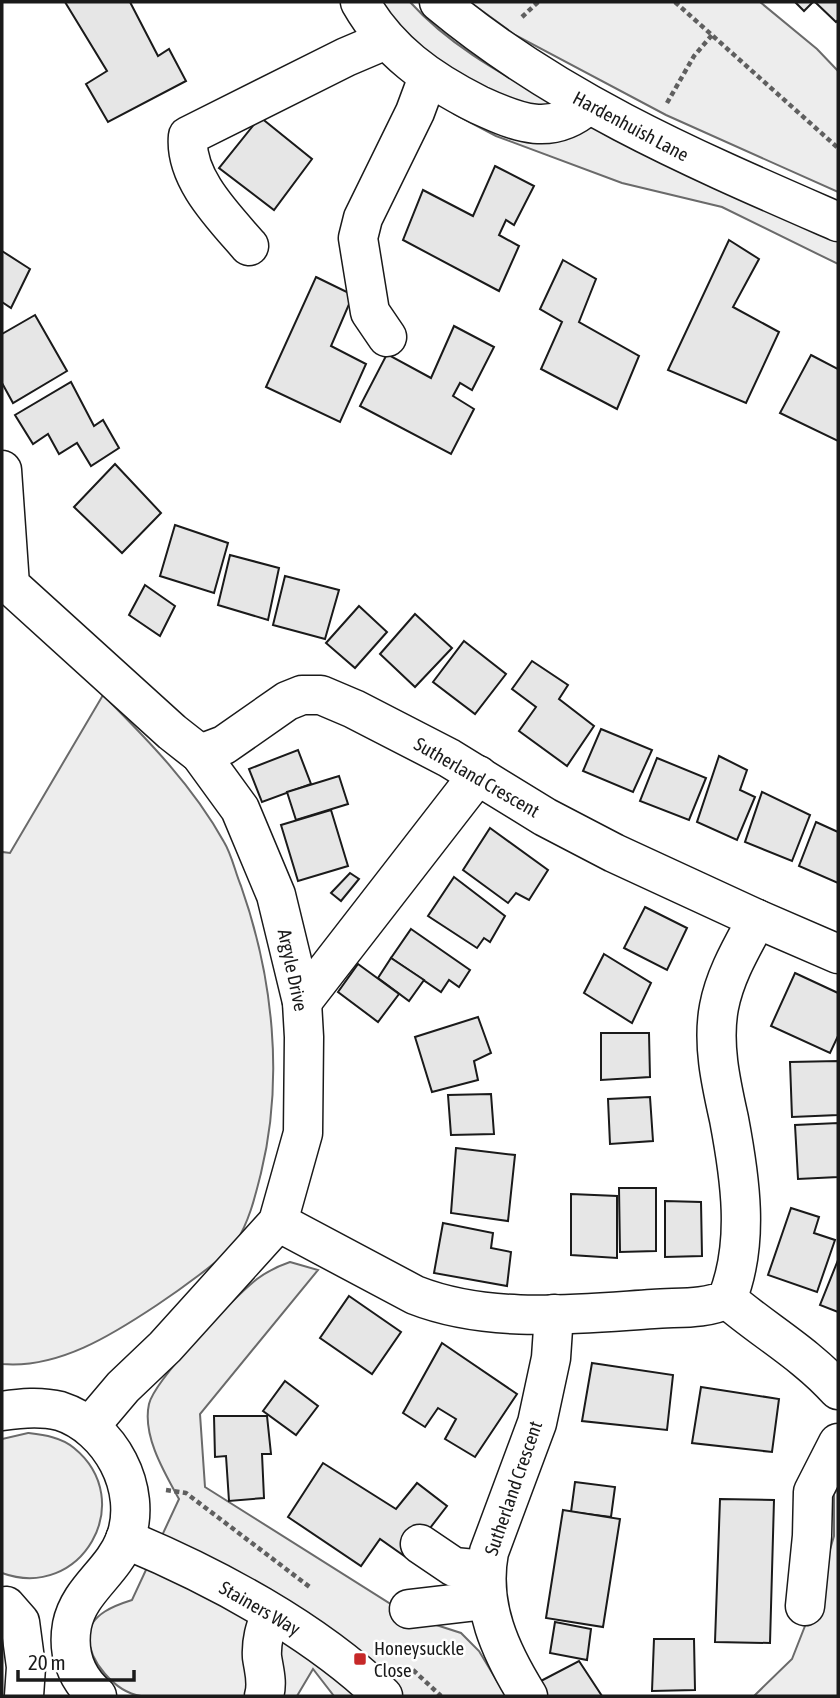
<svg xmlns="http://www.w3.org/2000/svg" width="840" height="1698" viewBox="0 0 840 1698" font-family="'Asap Condensed',sans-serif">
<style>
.green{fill:#ededed;stroke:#6a6a6a;stroke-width:2}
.building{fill:#e6e6e6;stroke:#1a1a1a;stroke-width:2}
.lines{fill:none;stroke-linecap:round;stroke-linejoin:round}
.minor-casing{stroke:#1a1a1a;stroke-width:41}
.major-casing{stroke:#1a1a1a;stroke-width:41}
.path{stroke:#5f5f5f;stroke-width:4.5;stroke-dasharray:5 3.5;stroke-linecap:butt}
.minor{stroke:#fff;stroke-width:38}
.major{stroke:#fff;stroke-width:38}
.poi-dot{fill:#c62828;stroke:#fff;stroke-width:2.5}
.labels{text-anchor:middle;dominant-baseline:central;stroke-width:5;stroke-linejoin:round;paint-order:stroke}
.street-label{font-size:19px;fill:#1a1a1a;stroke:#fff}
.poi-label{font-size:19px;fill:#1a1a1a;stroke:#fff;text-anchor:start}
</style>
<rect width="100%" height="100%" fill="#fff"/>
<g class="green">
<path d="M 350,2 L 410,2 C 447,43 496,71 544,97 C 638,150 739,191 838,235 L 838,264 L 722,207 L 622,183 L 496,136 L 454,114 L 389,62 Z"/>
<polygon points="470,2 760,2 817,49 838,71 838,192 666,115 515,35"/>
<path d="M 103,695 C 148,740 193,786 224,842 C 232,855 235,872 241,886 C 273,977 284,1079 261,1173 C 255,1197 249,1222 236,1242 C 225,1258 175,1293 157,1305 C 112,1335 58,1369 2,1364 L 2,852 L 10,853 Z"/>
<path d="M 290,1262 L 318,1270 L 200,1414 L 205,1487 L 394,1606 L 427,1622 L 461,1633 L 479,1651 L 506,1696 L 334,1696 L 313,1669 L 297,1696 C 261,1696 225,1696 190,1696 C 174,1696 156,1698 141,1696 C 115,1692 88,1661 89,1635 C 90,1614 116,1605 132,1600 L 179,1499 C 164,1472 142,1435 149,1404 C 155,1379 235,1297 257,1279 C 268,1271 278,1266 290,1262 Z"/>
<path d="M 28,1433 C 44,1435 61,1437 74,1448 C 139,1501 81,1602 2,1573 L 2,1439 Z"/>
<polygon points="838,1488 838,1696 754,1696 792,1659 814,1603 834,1536 834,1494"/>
</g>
<g class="building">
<polygon points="65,2 130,2 158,56 169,49 186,81 108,122 86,84 107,71"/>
<polygon points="795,2 813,2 804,11"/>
<polygon points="815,2 838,2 838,20 836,22"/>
<polygon points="260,117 312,159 274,210 219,168"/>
<polygon points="495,166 534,186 514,225 506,220 499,235 519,246 499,291 403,240 423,190 473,216"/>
<polygon points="729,240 759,259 733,307 779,332 746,403 668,370"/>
<polygon points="2,251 30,269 11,308 2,302"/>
<polygon points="563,260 596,279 579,322 639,356 617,409 541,369 562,322 540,309"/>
<polygon points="316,277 353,295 331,346 366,364 340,422 266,387"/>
<polygon points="35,315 67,371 13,403 2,383 2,334"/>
<polygon points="454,326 494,347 472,390 460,383 453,396 474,409 451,454 360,406 387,354 431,378"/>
<polygon points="811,355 838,369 838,441 780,413"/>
<polygon points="71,382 94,426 103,420 119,448 91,466 77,443 59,454 48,434 33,444 15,415"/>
<polygon points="115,464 161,513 122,553 74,507"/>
<polygon points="175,525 228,543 214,593 160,576"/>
<polygon points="230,555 279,568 268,620 218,605"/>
<polygon points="285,576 339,590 325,639 273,625"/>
<polygon points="145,585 175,606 160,636 129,615"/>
<polygon points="359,606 387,632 355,668 326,643"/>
<polygon points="415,614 452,648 415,687 380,654"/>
<polygon points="464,641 506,674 475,714 433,682"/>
<polygon points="532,661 568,685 559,699 594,726 567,766 519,731 536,707 512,689"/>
<polygon points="601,729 652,750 633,792 583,771"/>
<polygon points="298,750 311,784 262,802 249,769"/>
<polygon points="719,756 747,770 740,790 755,797 737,840 697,822"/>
<polygon points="657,758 706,778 689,820 640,801"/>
<polygon points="339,776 348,804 296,820 287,792"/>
<polygon points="762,792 810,815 792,861 745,842"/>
<polygon points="331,810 348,866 298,881 281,825"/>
<polygon points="816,822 838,832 838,883 799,866"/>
<polygon points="490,828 548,870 529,900 516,893 508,903 463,870"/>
<polygon points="350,873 359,879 341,901 331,893"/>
<polygon points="454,877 505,916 490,942 484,938 477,948 428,916"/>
<polygon points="645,907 687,928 667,970 624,948"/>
<polygon points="411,929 470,970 459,987 449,980 441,992 391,958"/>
<polygon points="604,954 651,983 632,1023 584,993"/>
<polygon points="391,958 424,980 409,1001 378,978"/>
<polygon points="358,964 399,994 378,1022 338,992"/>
<polygon points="795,973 838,993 838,1036 830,1053 771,1026"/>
<polygon points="478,1017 491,1053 474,1061 478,1080 432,1092 415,1037"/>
<polygon points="601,1033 649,1033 650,1077 601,1080"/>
<polygon points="838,1061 838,1115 792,1117 790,1062"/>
<polygon points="491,1094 494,1134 451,1135 448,1095"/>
<polygon points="650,1097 653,1141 610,1144 608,1099"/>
<polygon points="838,1123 838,1177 798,1179 795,1125"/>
<polygon points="456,1148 515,1155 508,1221 451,1213"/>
<polygon points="619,1188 656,1188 656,1251 620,1252"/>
<polygon points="571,1194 617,1196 617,1258 571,1255"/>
<polygon points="665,1201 701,1202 702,1256 665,1257"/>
<polygon points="791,1208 819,1217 814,1233 835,1240 817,1292 768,1275"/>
<polygon points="443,1223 493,1233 491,1248 511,1252 507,1286 434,1273"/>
<polygon points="838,1260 838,1312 820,1305"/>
<polygon points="349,1296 401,1332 372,1374 320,1338"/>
<polygon points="442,1343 517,1394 475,1457 445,1439 456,1419 438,1408 425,1427 403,1413"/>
<polygon points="592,1363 673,1375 667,1430 582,1421"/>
<polygon points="285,1381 318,1406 296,1435 263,1411"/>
<polygon points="701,1387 779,1399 772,1452 692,1443"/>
<polygon points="214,1416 267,1416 271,1454 262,1454 264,1498 229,1501 226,1456 215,1457"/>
<polygon points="323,1463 396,1509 417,1483 447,1506 407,1558 380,1539 361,1566 288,1517"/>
<polygon points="575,1482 615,1487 611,1517 571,1512"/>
<polygon points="720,1499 774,1500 770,1643 715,1642"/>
<polygon points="563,1510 620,1519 603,1627 546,1618"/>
<polygon points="555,1622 591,1629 587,1660 550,1653"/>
<polygon points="654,1639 694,1639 695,1690 652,1691"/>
<polygon points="579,1661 602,1696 545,1696 537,1683"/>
</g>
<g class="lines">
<g class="minor-casing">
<g id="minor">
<path d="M 360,2 C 388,51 429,80 479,105 C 518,123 552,137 588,105"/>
<path d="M 249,246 C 224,217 184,178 188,136 L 346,57 L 386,40"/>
<polyline points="387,337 370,312 358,238 363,218 415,112 428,77"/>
<polyline points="2,470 10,585 172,732 200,754 240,809 276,895 302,1002 304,1037 303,1133 278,1222 165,1347 123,1387 90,1426"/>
<path d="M 200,754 L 224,745 L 287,701 L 302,695 L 321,695 L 354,709 L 449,758 L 545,817 L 614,853 L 757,919 C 742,947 725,975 719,1007 C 712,1044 721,1083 729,1119 C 740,1177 750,1243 727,1299 C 704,1310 678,1307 653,1309 C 575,1314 489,1324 415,1295 L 278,1222"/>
<polyline points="757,919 838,954"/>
<polyline points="302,1002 478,775"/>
<path d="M 727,1299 C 763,1330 806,1354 838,1390"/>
<path d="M 2,1411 C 21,1408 40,1406 60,1411 C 110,1427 144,1489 125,1540 C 112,1573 79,1590 72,1625 C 67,1653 76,1678 97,1696"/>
<path d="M 125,1539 C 214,1576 313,1629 383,1696"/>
<polyline points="420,1544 454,1567 485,1570"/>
<polyline points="6,1606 20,1622 26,1667 24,1696"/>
<polyline points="805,1606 812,1536 813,1492 838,1443"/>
<polyline points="409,1609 486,1600"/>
<path d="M 264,1696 C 268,1682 264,1671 262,1657 C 261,1641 265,1628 271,1613"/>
<path d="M 528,1696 C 500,1651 479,1605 489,1552 L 537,1423 L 551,1358 L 554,1314"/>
</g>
</g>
<g class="major-casing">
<path id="major" d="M 439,2 C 559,102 696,160 838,222"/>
</g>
<g class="path">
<polyline points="675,2 838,148"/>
<polyline points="522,17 538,2"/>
<polyline points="667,103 694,56 712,35"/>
<polyline points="166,1490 186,1493 311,1588"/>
<polyline points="413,1670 441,1696"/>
</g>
<use href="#minor" class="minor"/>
<use href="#major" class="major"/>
</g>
<rect class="poi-dot" x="353" y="1652" width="14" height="14" rx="3.5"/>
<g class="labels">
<g class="street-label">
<text transform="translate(631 126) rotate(28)">Hardenhuish Lane</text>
<text transform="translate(477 777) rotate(30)">Sutherland Crescent</text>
<text transform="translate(293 970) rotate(78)">Argyle Drive</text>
<text transform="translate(513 1488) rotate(-71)">Sutherland Crescent</text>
<text transform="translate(260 1608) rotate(30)">Stainers Way</text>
</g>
<g class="poi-label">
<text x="374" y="1648">Honeysuckle<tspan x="374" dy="22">Close</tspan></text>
</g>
</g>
<rect width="840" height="1698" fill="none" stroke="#1a1a1a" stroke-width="7"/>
<path d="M18 1670v10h116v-10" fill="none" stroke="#1a1a1a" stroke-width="3.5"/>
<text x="28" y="1670" font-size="21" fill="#1a1a1a" stroke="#ffffff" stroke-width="5" paint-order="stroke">20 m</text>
</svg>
